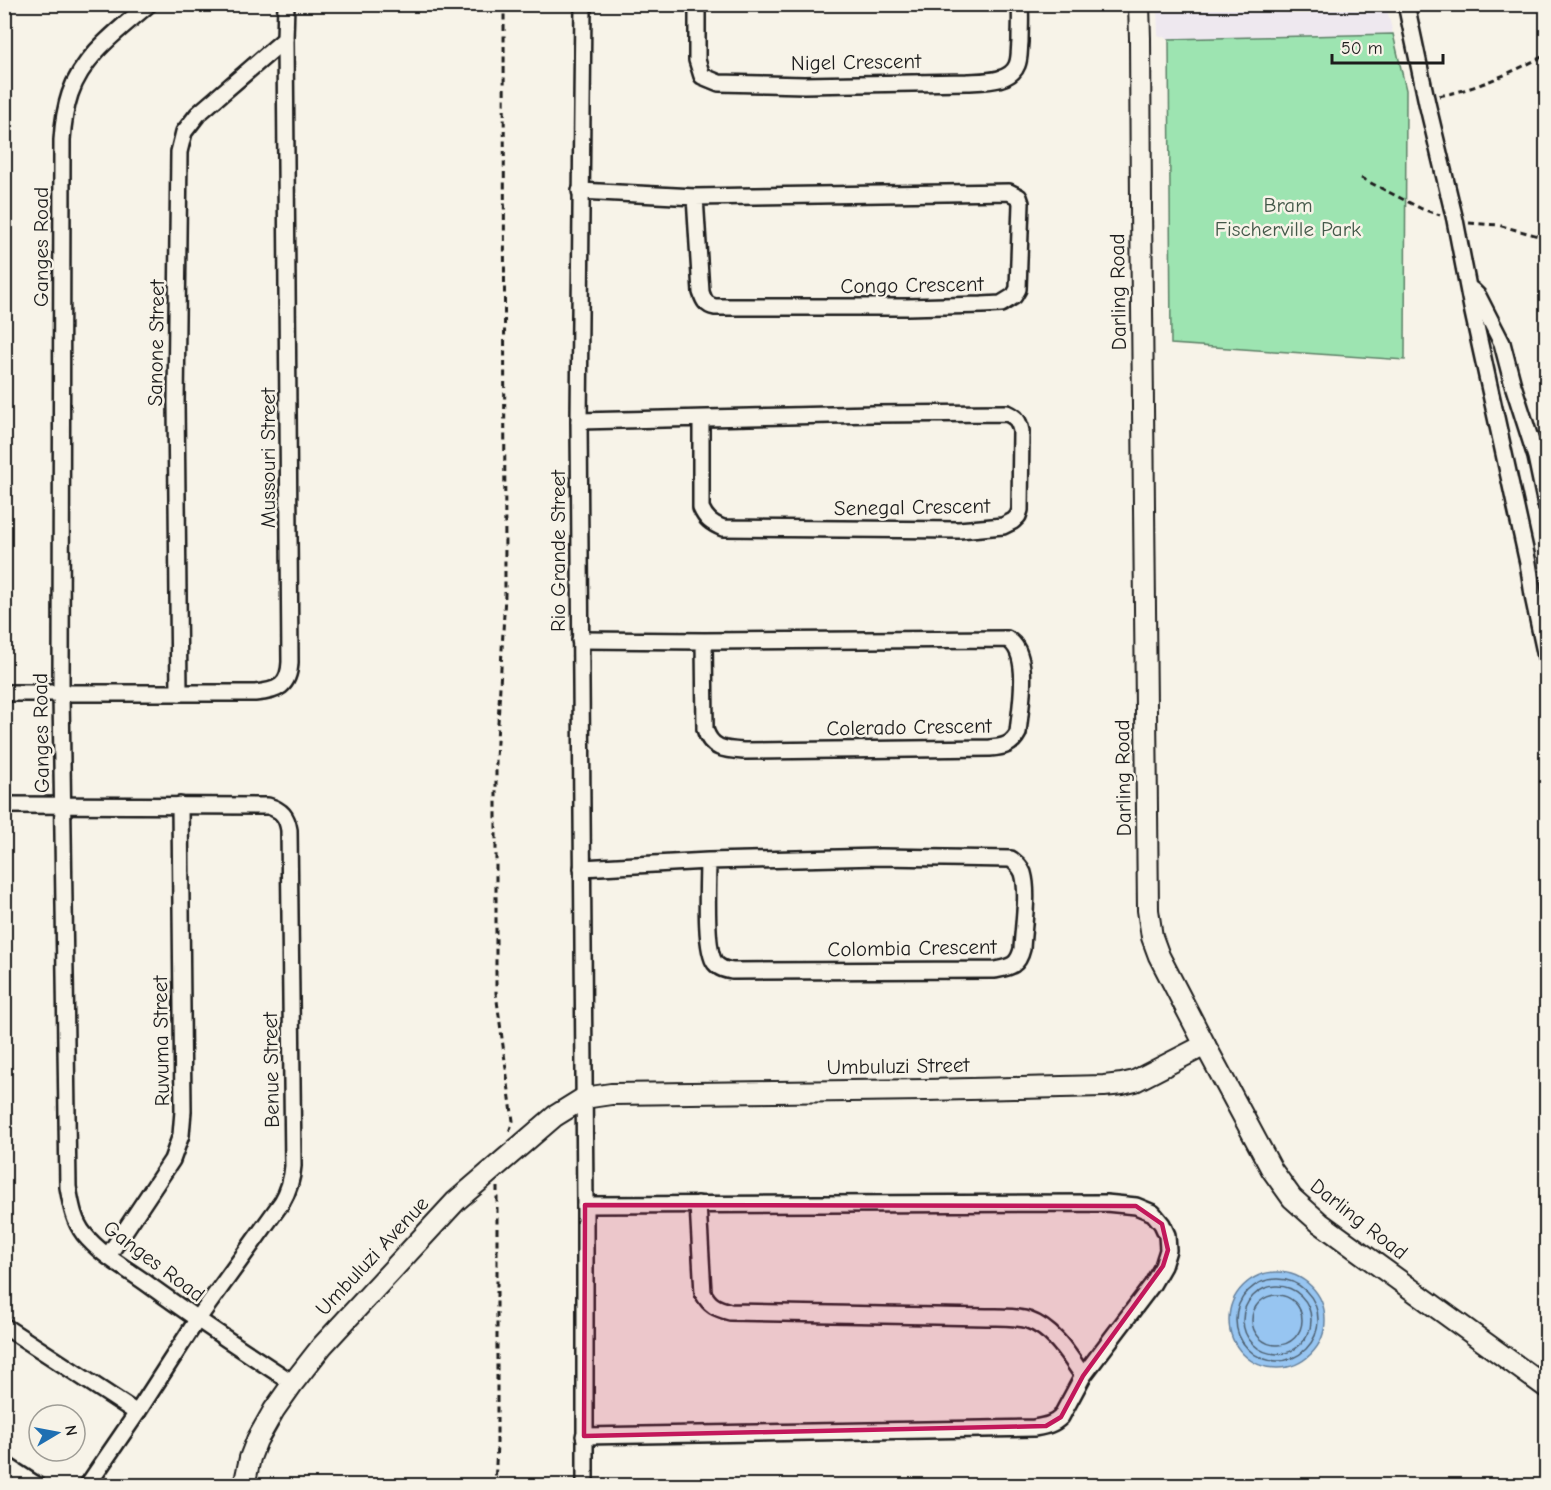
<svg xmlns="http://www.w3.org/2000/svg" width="1551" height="1490" viewBox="0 0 1551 1490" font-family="'Comic Neue',sans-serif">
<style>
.built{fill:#eee8ef}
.green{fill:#9de4b1;stroke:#5c8066;stroke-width:1.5}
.water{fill:#97c5f1;stroke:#66819c;stroke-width:1.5}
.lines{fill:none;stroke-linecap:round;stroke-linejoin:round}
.shore{stroke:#4d6071;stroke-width:1.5}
.minor-casing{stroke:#1c1c1c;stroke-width:20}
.tertiary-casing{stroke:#1c1c1c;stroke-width:24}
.path{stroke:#1c1c1c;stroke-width:3;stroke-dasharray:6 4.5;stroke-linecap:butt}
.minor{stroke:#f7f3e8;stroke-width:15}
.tertiary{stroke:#f7f3e8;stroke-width:20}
.marked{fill:#c2185b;fill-opacity:0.2;stroke:#c2185b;stroke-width:4.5;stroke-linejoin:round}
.labels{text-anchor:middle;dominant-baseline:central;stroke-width:5;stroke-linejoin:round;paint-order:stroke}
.street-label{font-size:21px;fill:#1c1c1c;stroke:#f7f3e8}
.park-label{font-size:21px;fill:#435849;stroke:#f7f3e8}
</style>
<rect width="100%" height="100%" fill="#f7f3e8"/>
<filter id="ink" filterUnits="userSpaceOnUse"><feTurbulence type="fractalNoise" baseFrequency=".0167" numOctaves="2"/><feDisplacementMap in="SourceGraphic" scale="12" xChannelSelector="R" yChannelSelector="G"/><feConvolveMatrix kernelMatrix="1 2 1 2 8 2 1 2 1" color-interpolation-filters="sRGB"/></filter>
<g filter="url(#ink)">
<polygon class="built" points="1157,5 1386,5 1393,34 1169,39 1158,35"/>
<polygon class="green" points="1393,34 1406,90 1405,360 1171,344 1169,39"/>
<circle class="water" cx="1277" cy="1320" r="48"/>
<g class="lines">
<g class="shore">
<circle cx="1277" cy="1320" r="41"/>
<circle cx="1277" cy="1320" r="34"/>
<circle cx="1277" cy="1320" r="25"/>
</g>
<g class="minor-casing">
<g id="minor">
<path d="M 149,4 C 119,30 83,55 70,94 C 65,109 63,124 62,140 L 61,693 L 68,1187 C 71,1203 73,1220 84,1234 C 101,1255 127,1269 149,1285 C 196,1319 244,1351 293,1383"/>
<polyline points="583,4 579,421 585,1205 585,1486"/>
<path d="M 697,4 L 697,60 L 702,76 L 719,83 L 804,85 L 967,82 C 982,81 1010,83 1017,65 C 1020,58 1019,49 1020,42 C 1020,30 1021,17 1020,4"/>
<polyline points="1406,4 1427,103 1455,220 1472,308 1528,563 1534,601 1546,657"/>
<path d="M 580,191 L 695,197 L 1009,192 L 1019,197 L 1021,203 L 1018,289 L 1014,296 L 1001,304 L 982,305 L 907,307 L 715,307 C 706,305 704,301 701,292 L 695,197"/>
<polyline points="1472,290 1478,296 1502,343 1513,385 1536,457 1546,505"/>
<path d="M 579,421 L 874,414 L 1007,413 C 1016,417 1019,421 1021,431 L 1020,510 L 1018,516 L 1013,521 L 1003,526 L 959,530 L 723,528 C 711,523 706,519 701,508 L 701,419"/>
<path d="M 580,640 L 704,641 L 1007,639 C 1032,652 1020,708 1018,733 C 1012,745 1003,747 990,748 L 745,751 C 726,750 711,750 705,729 L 704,641"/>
<path d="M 4,693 L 255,693 C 278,691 289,686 290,662 L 285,39 L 286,4"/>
<polyline points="179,693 176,403 179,152 184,132 198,114 285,39"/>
<path d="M 4,805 L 268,806 C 282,810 287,817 289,830 L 293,1166 C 292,1179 289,1190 282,1202 L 197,1320 L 137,1413 L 87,1486"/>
<path d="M 582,868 L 708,861 L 880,857 L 1011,859 C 1016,863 1020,866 1023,873 C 1029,893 1023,927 1022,949 C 1018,966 1010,967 995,970 L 732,971 C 726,970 720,969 715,963 C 704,949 708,881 708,861"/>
<path d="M 698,1204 L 703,1293 C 710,1306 716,1308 730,1312 L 986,1317 C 999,1317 1015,1316 1028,1320 C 1054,1329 1069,1355 1083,1376"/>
<polyline points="108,1256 172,1160 181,1135 183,1111 180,805"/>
<polyline points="4,1326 137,1413"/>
<path d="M 584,1436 L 1034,1428 C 1045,1426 1053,1425 1061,1417 L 1083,1376 L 1152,1285 L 1163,1266 L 1168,1250 L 1167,1235 L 1162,1224 L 1153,1213 L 1136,1206 L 1106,1203 L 585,1205"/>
<polyline points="4,1464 38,1486"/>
</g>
</g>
<g class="tertiary-casing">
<g id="tertiary">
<polyline points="1139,4 1140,38 1141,205 1148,910 1152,937 1159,956 1205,1045 1272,1170 1292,1198 1320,1223 1546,1387"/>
<polyline points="244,1486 250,1458 257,1440 274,1410 293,1383 322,1346 456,1201 555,1116 584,1098 611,1094 926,1090 1104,1086 1122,1084 1135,1081 1205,1045"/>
</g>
</g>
<g class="path">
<polyline points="504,4 505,595 496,759 496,993 513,1121 509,1132"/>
<path d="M 1439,96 C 1477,89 1512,72 1546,55"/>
<polyline points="1361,178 1422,209 1440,215"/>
<polyline points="1469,223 1498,225 1546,238"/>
<polyline points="495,1486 497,1443 497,1187"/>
</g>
<use href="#minor" class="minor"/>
<use href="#tertiary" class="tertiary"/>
</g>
</g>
<path class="marked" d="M 585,1205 L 1136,1206 L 1162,1224 L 1168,1250 L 1163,1266 L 1083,1376 L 1061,1417 L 1046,1426 L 584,1436 Z"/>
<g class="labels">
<g class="street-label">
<text transform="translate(856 62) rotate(-1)">Nigel Crescent</text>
<text transform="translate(41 247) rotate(-90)">Ganges Road</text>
<text transform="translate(912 285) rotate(-1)">Congo Crescent</text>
<text transform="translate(1118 292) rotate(-91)">Darling Road</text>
<text transform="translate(156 343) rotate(-89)">Sanone Street</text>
<text transform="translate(268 458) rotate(-90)">Mussouri Street</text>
<text transform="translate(912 507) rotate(-1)">Senegal Crescent</text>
<text transform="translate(558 551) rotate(-90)">Rio Grande Street</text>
<text transform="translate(909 727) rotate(-1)">Colerado Crescent</text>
<text transform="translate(41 733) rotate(-91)">Ganges Road</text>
<text transform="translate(1123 778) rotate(-91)">Darling Road</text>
<text transform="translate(912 948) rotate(-1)">Colombia Crescent</text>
<text transform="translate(161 1041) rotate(-91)">Ruvuma Street</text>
<text transform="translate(898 1066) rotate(-1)">Umbuluzi Street</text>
<text transform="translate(271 1070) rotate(-91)">Benue Street</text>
<text transform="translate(1359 1219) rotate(38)">Darling Road</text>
<text transform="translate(372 1256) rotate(-47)">Umbuluzi Avenue</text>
<text transform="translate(154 1261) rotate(37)">Ganges Road</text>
</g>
<g class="park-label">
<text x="1288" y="205">Bram<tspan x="1288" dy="24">Fischerville Park</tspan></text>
</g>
</g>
<rect width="1551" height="1490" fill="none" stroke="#f7f3e8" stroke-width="24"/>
<rect x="12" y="12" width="1527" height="1466" fill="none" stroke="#1c1c1c" stroke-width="2" filter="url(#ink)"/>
<g transform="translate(57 1433) rotate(80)"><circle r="28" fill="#f7f3e8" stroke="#9f9d96" stroke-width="1.5"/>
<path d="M0-4.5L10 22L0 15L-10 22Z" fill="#1f6fb2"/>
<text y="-9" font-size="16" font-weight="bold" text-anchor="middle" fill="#1c1c1c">N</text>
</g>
<path d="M1332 54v9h111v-9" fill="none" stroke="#1c1c1c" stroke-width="3"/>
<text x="1341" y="54" font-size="18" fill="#1c1c1c" stroke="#f7f3e8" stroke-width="4.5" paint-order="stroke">50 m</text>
</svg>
